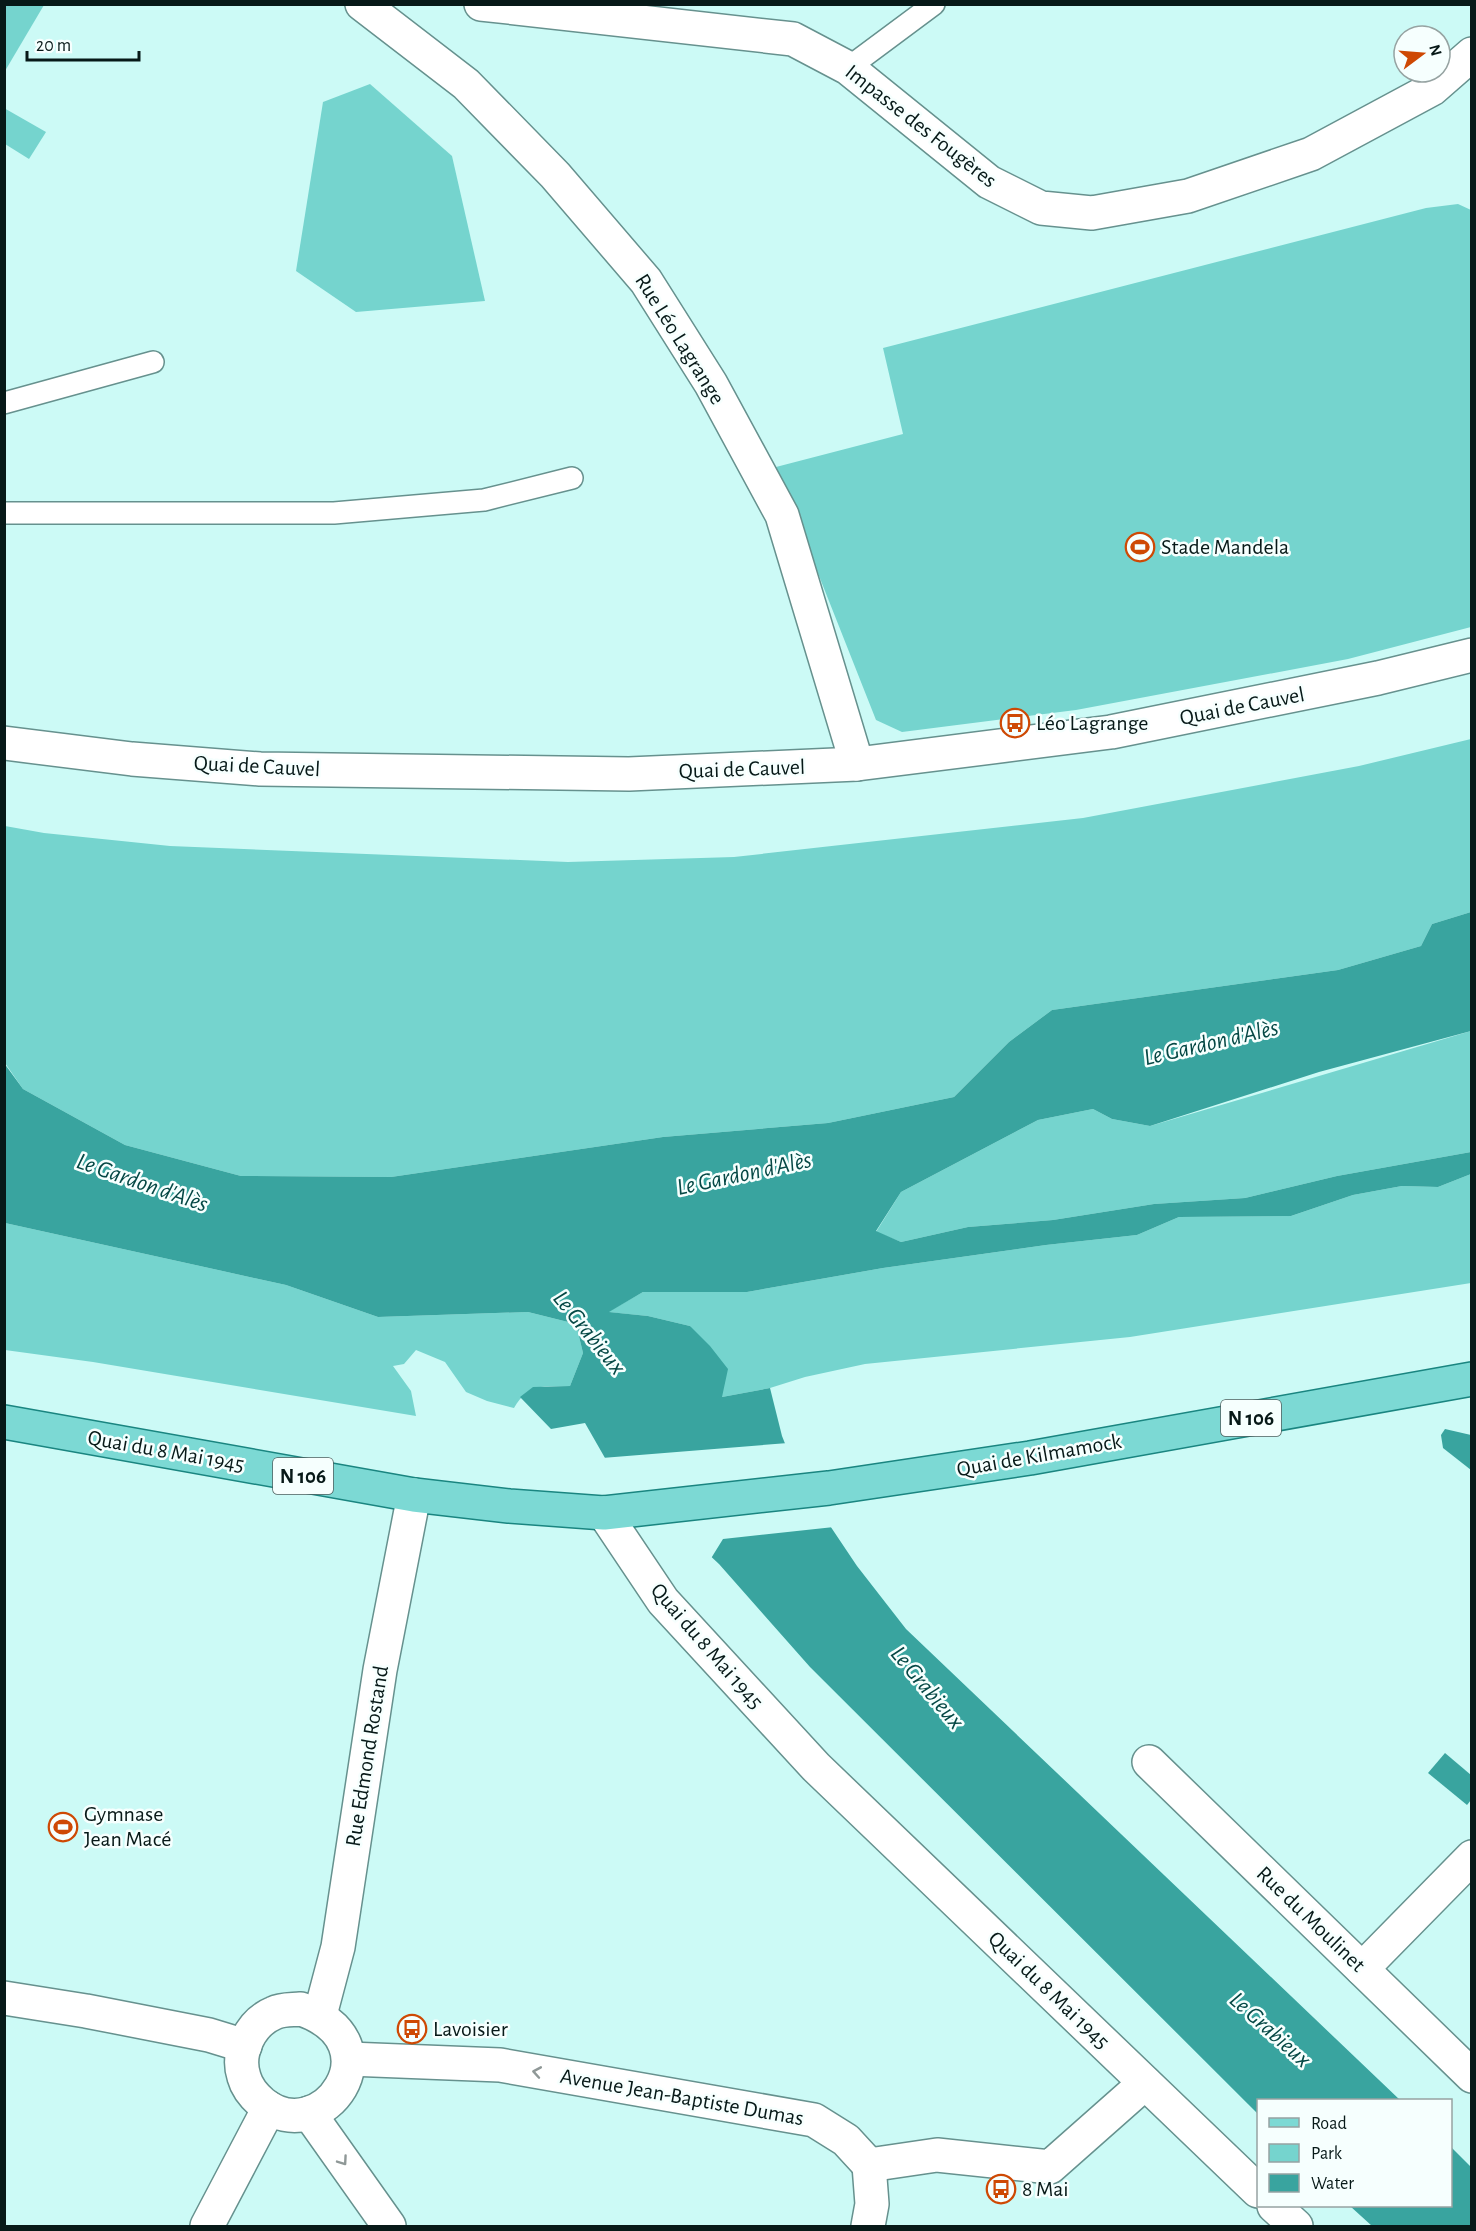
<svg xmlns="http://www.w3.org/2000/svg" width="1476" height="2231" viewBox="0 0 1476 2231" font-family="'Alegreya Sans',sans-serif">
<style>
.green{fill:#75d4ce}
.water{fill:#39a49f}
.pier{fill:#ccfaf6}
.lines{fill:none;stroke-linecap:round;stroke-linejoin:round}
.lane-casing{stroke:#66918e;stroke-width:24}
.street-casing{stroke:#66918e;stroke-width:36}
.secondary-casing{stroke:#66918e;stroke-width:36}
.primary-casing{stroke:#1a8580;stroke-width:36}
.lane{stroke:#fff;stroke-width:21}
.street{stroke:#fff;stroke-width:33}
.secondary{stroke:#fff;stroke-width:33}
.primary{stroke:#7cd9d4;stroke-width:33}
.oneway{stroke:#8f9897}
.labels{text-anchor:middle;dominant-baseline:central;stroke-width:5;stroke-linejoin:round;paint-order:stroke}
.shield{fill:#f6fffe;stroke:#4f5e5d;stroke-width:1.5}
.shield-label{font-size:21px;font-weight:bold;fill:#071918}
.street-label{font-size:22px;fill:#071918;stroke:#f6fffe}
.poi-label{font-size:22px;fill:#071918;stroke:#f6fffe;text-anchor:start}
.water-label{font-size:24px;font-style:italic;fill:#054845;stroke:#f6fffe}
</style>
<rect width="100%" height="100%" fill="#ccfaf6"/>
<g class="green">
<polygon points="5,4 44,5 5,71 4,5"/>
<polygon points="370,84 452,156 485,301 356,312 296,271 323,102"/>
<polygon points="4,108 46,132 29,159 5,144"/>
<polygon points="1458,204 1471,210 1471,627 1348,659 1076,710 902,732 876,720 776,467 903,434 883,348 1426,208"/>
<polygon points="1471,739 1471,912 1432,924 1421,946 1338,970 1052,1010 1009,1042 954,1097 828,1123 663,1137 391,1177 241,1176 125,1145 23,1089 5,1063 5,826 44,833 170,846 568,862 734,857 1083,818 1359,766"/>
<polygon points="1471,1031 1471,1152 1337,1176 1245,1198 1154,1204 1053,1220 968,1227 901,1242 876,1232 901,1192 1038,1120 1093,1109 1112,1119 1150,1126"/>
<polygon points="1471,1174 1471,1283 1130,1337 865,1364 805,1377 770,1388 722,1397 690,1326 648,1316 608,1312 643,1292 747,1292 883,1268 1046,1245 1137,1235 1179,1217 1291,1216 1353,1195 1402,1186 1438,1187"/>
<path d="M 5,1223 L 286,1285 L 378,1317 L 528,1312 L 576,1324 L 583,1353 L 570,1386 C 543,1387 529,1382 514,1408 L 487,1401 L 466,1392 L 445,1362 L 416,1350 L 404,1364 L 393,1366 L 411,1391 L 416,1416 L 93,1362 L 5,1350 Z"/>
</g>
<g class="water">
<polygon points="1471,912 1471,1031 1319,1072 1150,1126 1112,1119 1093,1109 1038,1120 901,1192 876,1231 901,1242 968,1227 1053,1220 1154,1204 1245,1198 1337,1176 1471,1152 1471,1174 1438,1187 1402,1186 1353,1195 1291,1216 1179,1217 1137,1235 1046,1245 883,1268 747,1292 643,1292 609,1312 648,1316 690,1326 710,1346 728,1369 722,1397 770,1388 782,1436 800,1481 857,1566 906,1629 1400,2100 1258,2100 1258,2114 810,1667 719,1564 605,1458 585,1423 551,1429 520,1397 533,1387 570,1386 583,1353 576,1324 528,1312 378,1317 286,1285 5,1223 4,1063 23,1089 125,1145 241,1176 391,1177 663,1137 828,1123 954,1097 1009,1042 1052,1010 1338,970 1421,946 1432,924"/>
<polygon points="1445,1429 1471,1435 1471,1470 1443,1448 1441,1435"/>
<polygon points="1445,1753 1471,1775 1471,1800 1467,1805 1428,1773"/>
<polygon points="1451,2147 1471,2167 1471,2226 1372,2226 1350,2206 1450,2206"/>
</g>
<polygon class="pier" points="788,1443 802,1480 834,1527 723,1539 710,1560 602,1458"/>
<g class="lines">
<g class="lane-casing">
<g id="lane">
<polyline points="848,68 934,4"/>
<polyline points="4,403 153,362"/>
<polyline points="4,513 334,513 484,500 572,478"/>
</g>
</g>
<g class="street-casing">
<g id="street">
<polyline points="362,4 466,84 555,175 646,281 711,384 782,515 857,764"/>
<polyline points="481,4 793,39 848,68 989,182 1041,208 1092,213 1188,196 1311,154 1432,89 1472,54"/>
<polyline points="604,1513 663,1601 816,1767 1258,2191"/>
<polyline points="1149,1762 1472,2076"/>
<polyline points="1362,1969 1472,1857"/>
<polyline points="4,1998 86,2011 209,2035 245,2046"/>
<path d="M 301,2009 C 400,2043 321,2152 262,2103 C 254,2096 247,2088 244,2077 C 236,2053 250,2023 274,2013 C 282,2009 292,2010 301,2009 Z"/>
<polyline points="320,2015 338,1947 380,1670 414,1495"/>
<polyline points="349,2059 500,2065 814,2120 846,2140 869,2165"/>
<polyline points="309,2113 389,2226"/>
<polyline points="869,2165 937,2155 1050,2167 1145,2083"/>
<polyline points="1274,2206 1296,2226"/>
<polyline points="207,2226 269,2108"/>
<polyline points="868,2226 872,2204 869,2165"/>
</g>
</g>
<g class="secondary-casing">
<polyline id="secondary" points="4,743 132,759 260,769 629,774 857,764 1111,732 1378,678 1472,655"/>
</g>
<g class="primary-casing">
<polyline id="primary" points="4,1422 414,1495 509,1506 604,1513 829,1488 1030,1458 1472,1379"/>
</g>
<use href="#lane" class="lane"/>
<use href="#street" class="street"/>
<use href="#secondary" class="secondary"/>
<use href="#primary" class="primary"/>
</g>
<defs><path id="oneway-chevron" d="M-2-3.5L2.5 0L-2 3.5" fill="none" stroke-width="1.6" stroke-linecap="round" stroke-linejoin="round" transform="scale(1.5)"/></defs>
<g class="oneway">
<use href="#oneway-chevron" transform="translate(537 2072) rotate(-170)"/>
<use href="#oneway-chevron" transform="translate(343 2161) rotate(55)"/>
</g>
<defs>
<g id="stadium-ring" transform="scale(1.5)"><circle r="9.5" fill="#f6fffe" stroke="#ce4904" stroke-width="1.5"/><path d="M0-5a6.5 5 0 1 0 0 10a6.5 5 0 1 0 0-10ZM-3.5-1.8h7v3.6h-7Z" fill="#ce4904"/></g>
<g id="bus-ring" transform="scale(1.5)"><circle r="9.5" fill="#f6fffe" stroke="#ce4904" stroke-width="1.5"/><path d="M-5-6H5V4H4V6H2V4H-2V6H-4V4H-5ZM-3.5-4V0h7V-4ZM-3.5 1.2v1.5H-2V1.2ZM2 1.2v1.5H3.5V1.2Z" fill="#ce4904"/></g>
</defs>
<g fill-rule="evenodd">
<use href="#stadium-ring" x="1140" y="547"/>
<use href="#bus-ring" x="1015" y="723"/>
<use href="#stadium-ring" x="63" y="1827"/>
<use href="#bus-ring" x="412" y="2029"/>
<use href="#bus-ring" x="1001" y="2189"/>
</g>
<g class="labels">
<g class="shield">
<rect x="1221" y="1400" width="60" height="36" rx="4.5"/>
<rect x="273" y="1458" width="60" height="36" rx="4.5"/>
</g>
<g class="shield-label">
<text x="1251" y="1418">N 106</text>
<text x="303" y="1476">N 106</text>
</g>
<g class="street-label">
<text transform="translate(921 126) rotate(38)">Impasse des Fougères</text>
<text transform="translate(680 339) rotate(58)">Rue Léo Lagrange</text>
<text transform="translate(1242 706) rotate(-11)">Quai de Cauvel</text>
<text transform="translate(257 766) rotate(3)">Quai de Cauvel</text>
<text transform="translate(742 769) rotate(-2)">Quai de Cauvel</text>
<text transform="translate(166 1451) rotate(10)">Quai du 8 Mai 1945</text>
<text transform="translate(1039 1455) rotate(-10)">Quai de Kilmamock</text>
<text transform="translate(707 1646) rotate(49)">Quai du 8 Mai 1945</text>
<text transform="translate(367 1756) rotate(-81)">Rue Edmond Rostand</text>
<text transform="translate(1311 1919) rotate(44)">Rue du Moulinet</text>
<text transform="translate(1049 1990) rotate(44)">Quai du 8 Mai 1945</text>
<text transform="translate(682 2097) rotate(10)">Avenue Jean-Baptiste Dumas</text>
</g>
<g class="poi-label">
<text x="1161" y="547">Stade Mandela</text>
<text x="1036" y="723">Léo Lagrange</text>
<text x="84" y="1814">Gymnase<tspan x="84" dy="25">Jean Macé</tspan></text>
<text x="433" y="2029">Lavoisier</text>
<text x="1022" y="2189">8 Mai</text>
</g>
<g class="water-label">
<text transform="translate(1211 1043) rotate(-13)">Le Gardon d'Alès</text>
<text transform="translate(744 1174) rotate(-12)">Le Gardon d'Alès</text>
<text transform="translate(142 1183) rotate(19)">Le Gardon d'Alès</text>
<text transform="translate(589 1333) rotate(51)">Le Grabieux</text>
<text transform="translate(927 1688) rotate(50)">Le Grabieux</text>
<text transform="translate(1270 2030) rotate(42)">Le Grabieux</text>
</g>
</g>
<rect width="1476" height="2231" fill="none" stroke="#071918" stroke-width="12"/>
<rect x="1257" y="2099" width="195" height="108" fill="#f6fffe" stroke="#96a3a2" stroke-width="1.5"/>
<rect x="1269" y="2118" width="30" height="9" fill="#7cd9d4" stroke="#96a3a2" stroke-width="1.5"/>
<text x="1311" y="2129" font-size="18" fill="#071918">Road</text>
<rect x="1269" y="2144" width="30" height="18" fill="#75d4ce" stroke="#96a3a2" stroke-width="1.5"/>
<text x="1311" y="2159" font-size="18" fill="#071918">Park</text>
<rect x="1269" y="2174" width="30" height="18" fill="#39a49f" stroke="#96a3a2" stroke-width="1.5"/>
<text x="1311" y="2189" font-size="18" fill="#071918">Water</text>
<g transform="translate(1422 54) rotate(74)"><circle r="28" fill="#f6fffe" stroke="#96a3a2" stroke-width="1.5"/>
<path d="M0-4.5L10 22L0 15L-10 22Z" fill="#ce4904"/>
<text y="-9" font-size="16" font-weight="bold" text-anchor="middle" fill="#071918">N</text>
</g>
<path d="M27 51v9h112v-9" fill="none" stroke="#071918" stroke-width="3"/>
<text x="36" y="51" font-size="18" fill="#071918" stroke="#f6fffe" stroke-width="4.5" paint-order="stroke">20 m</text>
</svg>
